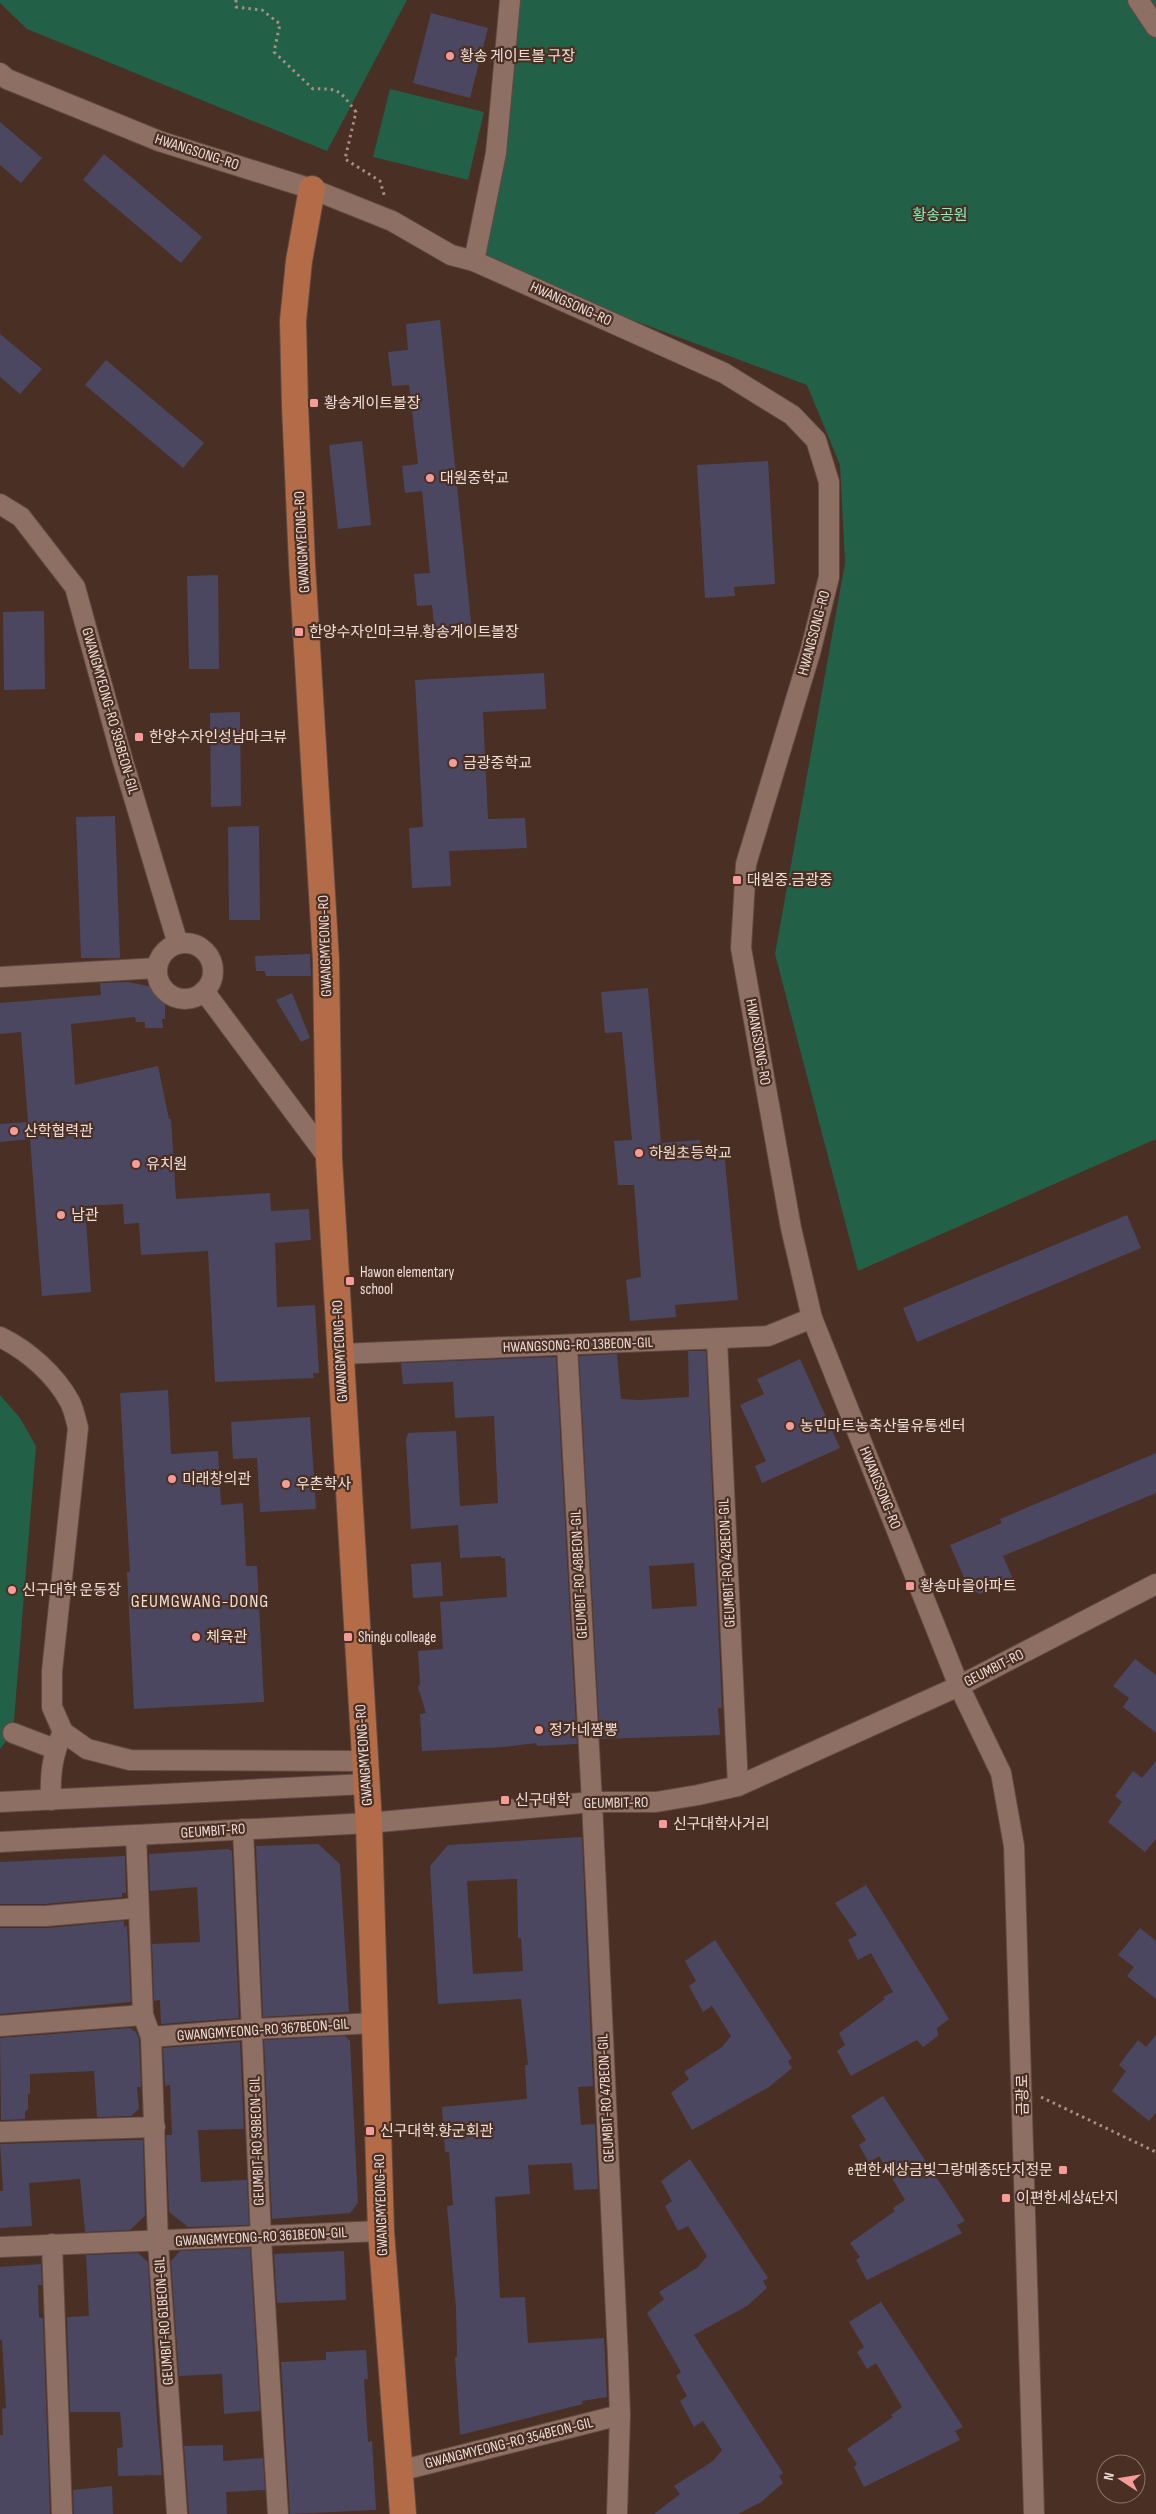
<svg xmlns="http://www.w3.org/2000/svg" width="1156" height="2514" viewBox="0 0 1156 2514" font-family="'Sofia Sans Condensed','Noto Sans KR',sans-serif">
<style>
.green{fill:#226047}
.building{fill:#4c4761;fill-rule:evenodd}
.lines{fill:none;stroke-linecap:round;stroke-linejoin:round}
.minor-casing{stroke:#614a42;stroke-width:22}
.major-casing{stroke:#614a42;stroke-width:28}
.path{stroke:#a58f86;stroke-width:3;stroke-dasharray:2.5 4;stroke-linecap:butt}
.minor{stroke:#8e6f63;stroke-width:20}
.major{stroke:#b36c47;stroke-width:26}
.poi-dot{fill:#f59b98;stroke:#492f24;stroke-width:2}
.labels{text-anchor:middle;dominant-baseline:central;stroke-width:4.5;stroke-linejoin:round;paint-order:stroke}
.poi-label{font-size:15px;fill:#f0ded7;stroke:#492f24;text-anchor:start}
.street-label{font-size:15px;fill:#f0ded7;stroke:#492f24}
.park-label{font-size:15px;fill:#78fac1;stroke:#492f24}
.quarter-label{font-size:18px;letter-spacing:1px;fill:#f0ded7;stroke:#492f24}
</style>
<rect width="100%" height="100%" fill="#492f24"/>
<g class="green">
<polygon points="0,0 407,0 327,151 27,29 0,3"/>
<polygon points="501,0 1156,0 1156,1139 858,1271 775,954 845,563 840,465 807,385 474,261 501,20"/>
<polygon points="390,89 484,112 468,180 373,157"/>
<polygon points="0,1395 20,1418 36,1446 13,1733 0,1749"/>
</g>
<g class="building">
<polygon points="431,13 488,28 470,98 413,83"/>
<polygon points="0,122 42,158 21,183 0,165"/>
<polygon points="104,154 202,237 181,263 83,180"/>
<polygon points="440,320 472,631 435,635 432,605 417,606 414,574 430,573 422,491 405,493 402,466 418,464 409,385 392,386 388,352 408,350 406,324"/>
<polygon points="0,334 42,369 20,394 0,377"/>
<polygon points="106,360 204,443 183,468 85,385"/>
<polygon points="362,441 371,525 338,529 329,445"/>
<polygon points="768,461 775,584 734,587 735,596 705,598 697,465"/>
<polygon points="218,575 219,669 189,669 187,576"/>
<polygon points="44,611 45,689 4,690 3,612"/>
<polygon points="544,673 546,709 483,712 488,819 525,818 527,848 449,851 451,886 412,888 409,828 423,827 415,680"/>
<polygon points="240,712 241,806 211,807 210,713"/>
<polygon points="115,816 120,958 81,958 76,817"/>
<polygon points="259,826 260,920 229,920 228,827"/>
<polygon points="310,954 311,976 266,976 265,971 256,971 255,956"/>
<polygon points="128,982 158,988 165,996 165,1019 162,1019 163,1028 145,1028 145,1022 136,1022 135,1017 71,1024 75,1085 158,1066 169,1119 171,1119 176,1199 270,1193 271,1211 309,1209 311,1240 275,1243 277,1307 315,1305 319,1373 313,1373 314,1378 215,1382 208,1251 141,1255 139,1223 124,1224 123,1204 85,1206 91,1292 42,1296 30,1139 0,1142 0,1124 28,1122 21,1032 0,1034 0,1003 101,995 100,983"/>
<polygon points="648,988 661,1143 700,1140 700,1151 724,1150 738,1300 675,1305 676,1317 630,1321 626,1280 641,1277 634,1185 618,1185 614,1141 632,1140 622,1032 605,1033 601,992"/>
<polygon points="292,993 310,1038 301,1042 276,1000"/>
<polygon points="1127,1215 1141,1248 917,1342 903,1308"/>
<path d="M 688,1351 L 706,1351 L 722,1708 L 718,1708 L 720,1735 L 600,1739 L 579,1356 L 617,1354 L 621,1399 L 639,1400 L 689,1397 ZM 694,1563 L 697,1606 L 652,1609 L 649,1566 Z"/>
<polygon points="556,1357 577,1744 537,1746 536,1743 504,1747 422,1751 420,1714 426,1713 418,1687 420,1684 418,1651 443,1649 440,1602 507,1597 505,1558 501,1558 501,1556 460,1558 458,1525 411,1529 406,1440 408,1433 456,1431 460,1506 498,1503 494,1416 455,1418 453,1382 403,1384 401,1363"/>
<polygon points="800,1359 840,1448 762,1483 755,1466 766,1461 740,1405 764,1394 757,1379"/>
<polygon points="168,1390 171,1454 218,1451 221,1505 243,1503 246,1566 257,1566 264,1702 134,1709 127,1572 130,1572 120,1393"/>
<polygon points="310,1417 316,1509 260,1512 257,1458 233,1459 231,1422"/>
<polygon points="1156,1453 1156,1493 1003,1556 1013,1579 980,1594 969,1589 950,1545 1002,1523 1000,1519"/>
<polygon points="441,1562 443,1596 413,1598 411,1564"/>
<polygon points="1135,1659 1156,1675 1156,1733 1123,1707 1129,1698 1113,1686"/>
<polygon points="1156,1761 1156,1839 1145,1852 1108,1822 1122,1802 1115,1796 1133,1771 1142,1778"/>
<path d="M 582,1837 L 593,2086 L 578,2087 L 581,2125 L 595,2124 L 598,2189 L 574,2190 L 572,2163 L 528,2165 L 530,2194 L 495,2197 L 500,2298 L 525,2297 L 528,2343 L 604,2338 L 607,2397 L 582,2401 L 583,2404 L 460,2435 L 455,2357 L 457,2357 L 456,2308 L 447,2206 L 453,2205 L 449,2152 L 445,2152 L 442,2107 L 527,2099 L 525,2065 L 528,2065 L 521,1999 L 438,2004 L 430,1866 L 448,1845 ZM 517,1879 L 518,1938 L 521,1938 L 523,1971 L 473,1974 L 467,1881 Z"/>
<polygon points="318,1844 340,1864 349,2012 263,2017 256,1846"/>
<polygon points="228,1849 232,1851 239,2018 161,2024 160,2000 154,2001 152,1944 200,1942 197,1887 150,1891 149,1854"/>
<polygon points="125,1856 126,1893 122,1893 122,1897 45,1904 0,1904 0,1862"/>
<polygon points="866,1885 949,2019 937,2028 938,2036 923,2047 917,2040 851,2076 837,2051 845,2045 839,2033 885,1999 883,1997 893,1992 871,1953 858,1960 848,1940 857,1935 835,1903"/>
<polygon points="124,1921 124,1927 127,1926 131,2002 0,2014 0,1928 47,1928"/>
<polygon points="1140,1928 1156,1941 1156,1999 1127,1976 1134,1967 1118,1955"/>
<polygon points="715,1940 792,2058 788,2061 792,2068 769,2087 692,2130 671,2093 689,2079 684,2072 722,2047 731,2036 712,2006 703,2012 689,1986 696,1981 685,1961"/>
<polygon points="130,2028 136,2032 139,2039 141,2087 137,2087 139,2109 131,2116 97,2117 94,2071 30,2074 30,2094 28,2094 28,2110 25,2111 25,2119 1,2120 0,2038"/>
<polygon points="1156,2035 1156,2113 1149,2121 1112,2091 1126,2071 1119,2065 1138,2040 1146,2047"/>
<polygon points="345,2036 350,2041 358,2203 350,2213 272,2219 264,2040"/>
<polygon points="240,2042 244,2129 198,2130 201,2182 247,2180 249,2225 188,2227 169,2212 166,2135 172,2135 170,2085 165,2086 163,2048"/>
<polygon points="883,2096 965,2221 957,2225 962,2233 867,2280 856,2260 860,2257 850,2243 895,2211 893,2208 905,2200 879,2156 869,2163 859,2145 866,2140 851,2116"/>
<polygon points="133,2140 143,2140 145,2216 130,2230 85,2232 80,2179 29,2183 32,2226 0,2228 0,2191 3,2191 0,2144"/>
<polygon points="690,2159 768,2278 763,2281 767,2288 747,2306 694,2335 783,2473 779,2476 783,2483 761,2502 738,2514 654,2514 680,2494 674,2486 713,2461 722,2450 703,2421 694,2427 680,2401 687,2396 676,2376 681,2372 647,2313 664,2299 659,2292 698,2267 707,2256 688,2226 678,2231 665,2206 672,2201 661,2181"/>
<polygon points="250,2248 260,2411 224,2414 222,2374 179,2376 171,2261 180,2251"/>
<polygon points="344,2251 346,2300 277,2303 274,2254"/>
<polygon points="138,2253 148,2262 157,2420 162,2475 118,2476 117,2448 123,2447 120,2412 70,2412 67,2317 89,2316 86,2255"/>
<polygon points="41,2264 42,2285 38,2285 39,2318 43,2318 50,2514 0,2514 0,2435 3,2435 2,2409 6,2408 2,2340 0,2340 0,2267"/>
<polygon points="881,2302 963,2427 955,2431 960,2440 864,2487 854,2467 857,2464 847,2449 893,2417 891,2415 902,2407 876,2363 867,2369 857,2352 864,2347 849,2322"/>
<polygon points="366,2350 368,2379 364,2379 368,2442 372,2441 376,2510 290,2514 281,2362 326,2360 326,2352"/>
<polygon points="223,2445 223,2461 263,2458 265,2490 226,2492 227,2514 189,2514 184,2446"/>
<polygon points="112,2486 113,2514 74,2514 73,2490"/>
</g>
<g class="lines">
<g class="minor-casing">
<g id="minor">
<polyline points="1138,0 1156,27"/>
<polyline points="0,73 7,79 159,141 312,189 392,221 451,255 474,261 724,373 792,415 816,440 829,482 829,577 810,653 746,864 741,948 791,1228 812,1318 959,1686 1001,1773 1014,1846 1034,2514"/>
<polyline points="474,261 496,153 510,0"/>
<polyline points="0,504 21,517 75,587 122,758 178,944"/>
<circle cx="185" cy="971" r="28"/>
<polyline points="0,977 157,968"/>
<polyline points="204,991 329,1159"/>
<path d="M 0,1337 C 27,1350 55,1374 70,1402 C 74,1410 76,1420 78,1428 L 52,1671 L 52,1707 L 63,1732 L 87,1749 L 130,1760 L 365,1761"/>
<polyline points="717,1340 738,1786"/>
<polyline points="567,1346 592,1802 618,2357 620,2415 617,2514"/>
<polyline points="341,1354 768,1336 812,1318"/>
<polyline points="13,1733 55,1749"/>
<path d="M 51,1800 C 50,1775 52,1755 63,1732"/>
<polyline points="0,1802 366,1784"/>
<polyline points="243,1829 261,2238 278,2514"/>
<polyline points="136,1835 143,2015 151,2037 158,2242 177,2514"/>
<polyline points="0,1842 369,1823 592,1802 656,1802 698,1795 738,1786 959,1686 1156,1584"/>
<polyline points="0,1916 46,1916 138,1908"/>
<polyline points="0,2026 143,2015"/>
<polyline points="151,2037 252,2029 375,2023"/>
<polyline points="0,2132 155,2127"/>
<polyline points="52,2244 62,2514"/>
<polyline points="0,2247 381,2231"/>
<polyline points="399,2471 620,2415"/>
</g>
</g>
<g class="major-casing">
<polyline id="major" points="312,189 299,261 293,321 295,406 302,564 326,960 329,1159 369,1823 381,2231 403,2514"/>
</g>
<g class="path">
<path d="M 236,0 L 236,7 L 262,10 L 280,24 L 274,52 L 313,89 C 340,88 340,91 356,112 L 345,159 L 380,181 L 385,198"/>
<polyline points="1041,2097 1156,2152"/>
</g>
<use href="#minor" class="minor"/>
<use href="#major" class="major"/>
</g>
<g class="poi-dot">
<circle cx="450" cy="56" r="5"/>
<rect x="309" y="398" width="10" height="10" rx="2.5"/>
<circle cx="430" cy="478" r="5"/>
<rect x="294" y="627" width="10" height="10" rx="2.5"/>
<rect x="134" y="732" width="10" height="10" rx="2.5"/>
<circle cx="453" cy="763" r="5"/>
<rect x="732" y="875" width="10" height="10" rx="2.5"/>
<circle cx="14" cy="1131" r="5"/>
<circle cx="639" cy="1153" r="5"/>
<circle cx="136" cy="1164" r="5"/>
<circle cx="61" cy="1215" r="5"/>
<rect x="345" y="1276" width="10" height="10" rx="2.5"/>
<circle cx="790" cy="1426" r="5"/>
<circle cx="172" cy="1479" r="5"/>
<circle cx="286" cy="1484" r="5"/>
<rect x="905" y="1581" width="10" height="10" rx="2.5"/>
<circle cx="12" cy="1590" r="5"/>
<circle cx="196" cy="1637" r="5"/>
<rect x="343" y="1632" width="10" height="10" rx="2.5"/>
<circle cx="539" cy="1730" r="5"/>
<rect x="500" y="1795" width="10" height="10" rx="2.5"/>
<rect x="658" y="1819" width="10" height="10" rx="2.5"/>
<rect x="365" y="2126" width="10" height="10" rx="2.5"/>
<rect x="1058" y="2165" width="10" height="10" rx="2.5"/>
<rect x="1001" y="2193" width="10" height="10" rx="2.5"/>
</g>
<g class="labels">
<g class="poi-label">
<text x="460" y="56">황송 게이트볼 구장</text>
<text x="324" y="403">황송게이트볼장</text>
<text x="440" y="478">대원중학교</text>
<text x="309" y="632">한양수자인마크뷰.황송게이트볼장</text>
<text x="149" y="737">한양수자인성남마크뷰</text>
<text x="463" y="763">금광중학교</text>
<text x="747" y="880">대원중.금광중</text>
<text x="24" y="1131">산학협력관</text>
<text x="649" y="1153">하원초등학교</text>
<text x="146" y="1164">유치원</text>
<text x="71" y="1215">남관</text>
<text x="360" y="1272">Hawon elementary<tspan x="360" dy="17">school</tspan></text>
<text x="800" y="1426">농민마트농축산물유통센터</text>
<text x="182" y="1479">미래창의관</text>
<text x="296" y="1484">우촌학사</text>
<text x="920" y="1586">황송마을아파트</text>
<text x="22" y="1590">신구대학 운동장</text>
<text x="206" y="1637">체육관</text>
<text x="358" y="1637">Shingu colleage</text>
<text x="549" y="1730">정가네짬뽕</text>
<text x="515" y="1800">신구대학</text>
<text x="673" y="1824">신구대학사거리</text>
<text x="380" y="2131">신구대학.향군회관</text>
<text x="1053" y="2170" text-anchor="end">e편한세상금빛그랑메종5단지정문</text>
<text x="1016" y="2198">이편한세상4단지</text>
</g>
<g class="street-label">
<text transform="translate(197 152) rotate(18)">HWANGSONG-RO</text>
<text transform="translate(571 304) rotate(24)">HWANGSONG-RO</text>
<text transform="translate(302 542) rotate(-93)">GWANGMYEONG-RO</text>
<text transform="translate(814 633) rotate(-75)">HWANGSONG-RO</text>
<text transform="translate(110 711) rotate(74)">GWANGMYEONG-RO 395BEON-GIL</text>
<text transform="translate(325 946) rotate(-92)">GWANGMYEONG-RO</text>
<text transform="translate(758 1042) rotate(80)">HWANGSONG-RO</text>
<text transform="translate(578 1345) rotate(-2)">HWANGSONG-RO 13BEON-GIL</text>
<text transform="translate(340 1351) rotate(-93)">GWANGMYEONG-RO</text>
<text transform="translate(880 1488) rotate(68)">HWANGSONG-RO</text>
<text transform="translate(727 1563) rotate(-93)">GEUMBIT-RO 42BEON-GIL</text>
<text transform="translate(579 1574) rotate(-93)">GEUMBIT-RO 48BEON-GIL</text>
<text transform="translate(994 1668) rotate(-27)">GEUMBIT-RO</text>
<text transform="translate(364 1755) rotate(-94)">GWANGMYEONG-RO</text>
<text transform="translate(616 1803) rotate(-1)">GEUMBIT-RO</text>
<text transform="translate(213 1831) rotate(-4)">GEUMBIT-RO</text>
<text transform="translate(263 2030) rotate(-4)">GWANGMYEONG-RO 367BEON-GIL</text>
<text transform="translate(1023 2095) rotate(-91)">금광로</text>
<text transform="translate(606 2098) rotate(-93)">GEUMBIT-RO 47BEON-GIL</text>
<text transform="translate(257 2141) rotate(-92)">GEUMBIT-RO 59BEON-GIL</text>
<text transform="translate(381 2205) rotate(-92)">GWANGMYEONG-RO</text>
<text transform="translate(261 2237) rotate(-3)">GWANGMYEONG-RO 361BEON-GIL</text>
<text transform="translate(164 2321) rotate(-94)">GEUMBIT-RO 61BEON-GIL</text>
<text transform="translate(509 2443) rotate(-14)">GWANGMYEONG-RO 354BEON-GIL</text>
</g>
<g class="park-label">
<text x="940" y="215">황송공원</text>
</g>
<g class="quarter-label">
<text x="200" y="1601">GEUMGWANG-DONG</text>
</g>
</g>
<g transform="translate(1121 2479) rotate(282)"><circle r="24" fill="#492f24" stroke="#8c756c"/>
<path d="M0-4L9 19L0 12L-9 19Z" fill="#f59b98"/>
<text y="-8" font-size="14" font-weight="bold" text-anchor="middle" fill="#f0ded7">N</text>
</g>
</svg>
